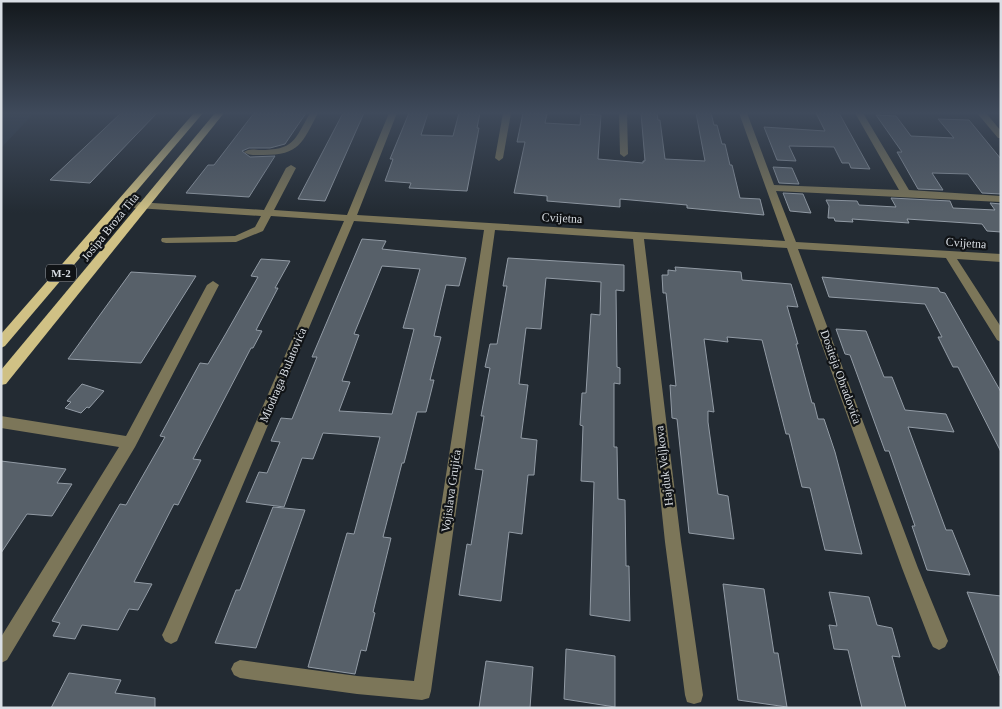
<svg xmlns="http://www.w3.org/2000/svg" width="1002" height="709" viewBox="0 0 1002 709" font-family="'Times New Roman',serif">
<style>
.built{fill:#293542}
.building{fill:#576069;stroke:#929ba5;fill-rule:evenodd}
.lines{fill:none;stroke-linecap:round;stroke-linejoin:round}
.minor{fill:#7c7659;fill-rule:evenodd}
.major{fill:#d0c185;fill-rule:evenodd}
.labels{text-anchor:middle;dominant-baseline:central;stroke-width:4.5;stroke-linejoin:round;paint-order:stroke}
.shield{fill:#101316;stroke:#9da1a6;stroke-width:1}
.shield-label{font-size:11px;font-weight:bold;fill:#d9dee4}
.street-label{font-size:12px;fill:#d9dee4;stroke:#101316}
</style>
<rect width="100%" height="100%" fill="#232b33"/>
<polygon class="built" points="1,113 34,113 1,148"/>
<g class="building">
<polygon points="121,113 157,113 90,183 50,180"/>
<polygon points="254,113 306,113 285,144 270,148 249,148 242,151 250,157 275,156 249,197 186,193 208,165 214,165"/>
<polygon points="343,113 364,113 325,201 298,199"/>
<polygon points="409,113 428,113 421,135 453,136 459,113 480,113 477,128 479,128 467,191 409,188 411,183 385,181 393,159 390,159"/>
<polygon points="523,113 547,114 545,123 580,125 581,114 601,115 598,159 643,163 643,161 645,161 641,113 657,113 658,120 660,120 665,159 705,161 696,113 711,113 714,125 717,125 722,144 725,144 730,165 732,165 740,198 760,199 764,215 687,208 687,205 620,199 620,207 547,201 547,196 514,193 525,142 517,142"/>
<polygon points="816,113 839,113 870,169 851,168 849,163 842,163 834,147 789,146 796,161 777,160 764,127 825,131"/>
<polygon points="876,115 896,116 911,136 954,138 938,119 969,120 1001,159 1001,194 982,193 968,174 932,173 943,190 918,189 897,152 902,152"/>
<polygon points="773,167 792,168 799,184 779,183"/>
<polygon points="783,193 803,194 811,213 790,211"/>
<polygon points="891,198 950,201 953,208 995,210 990,203 1001,204 1001,232 987,231 982,224 907,219 909,223 852,219 853,222 835,221 834,218 828,218 829,206 826,200 857,201 859,205 896,207"/>
<path d="M 362,239 L 386,241 L 382,249 L 466,258 L 459,286 L 446,285 L 434,336 L 441,337 L 430,380 L 434,380 L 426,412 L 417,412 L 404,463 L 402,463 L 383,537 L 391,538 L 373,612 L 375,613 L 366,651 L 361,650 L 355,674 L 308,667 L 347,533 L 354,534 L 380,437 L 323,433 L 313,459 L 302,458 L 284,507 L 246,502 L 259,472 L 267,473 L 280,442 L 271,441 L 281,418 L 292,419 L 317,357 L 312,357 ZM 382,266 L 420,269 L 403,328 L 414,329 L 392,414 L 339,411 L 350,382 L 342,381 L 359,335 L 354,334 Z"/>
<polygon points="508,258 624,265 624,291 616,290 617,367 620,368 620,384 614,383 614,447 617,447 618,499 625,500 626,566 629,566 630,621 590,615 594,482 581,481 583,426 580,425 582,393 586,393 591,314 600,315 601,282 546,278 541,329 526,328 519,384 528,385 521,438 537,440 534,475 528,475 522,534 509,532 501,601 459,595 467,544 471,545 483,470 475,469 484,416 481,416 490,368 485,367 490,344 497,344 507,286 503,286"/>
<polygon points="261,259 290,261 275,288 278,288 256,330 262,331 253,348 251,348 193,459 201,460 178,505 174,504 134,582 152,584 138,610 129,609 118,630 82,625 75,639 53,636 60,623 52,621 120,504 126,505 165,437 160,436 200,363 208,364 225,335 258,277 251,276"/>
<polygon points="675,267 741,272 742,280 791,284 798,307 787,306 798,344 796,344 812,403 814,403 818,419 824,419 835,452 862,554 825,550 810,488 802,487 789,434 786,434 762,340 727,337 728,342 704,339 714,412 708,411 708,422 718,494 728,496 734,539 689,533 677,419 672,418 670,385 676,386 666,293 663,293 662,275 668,275 668,270 676,271"/>
<polygon points="131,272 196,276 141,363 68,359"/>
<polygon points="822,277 938,288 940,292 945,293 1001,392 1001,452 958,367 953,367 938,337 942,337 925,304 829,297"/>
<polygon points="836,329 866,331 884,377 892,377 905,410 946,414 954,432 908,427 946,530 952,530 970,575 927,570 912,526 915,526 889,451 885,451 850,355 845,354"/>
<polygon points="82,384 104,391 89,408 87,407 81,413 65,408 71,402 67,401"/>
<polygon points="1,461 66,469 57,483 72,484 52,516 27,514 1,553"/>
<polygon points="273,507 305,510 256,648 215,643 236,590 240,590"/>
<polygon points="723,584 764,589 774,653 778,653 787,707 738,700"/>
<polygon points="829,592 869,597 877,625 892,628 900,657 892,656 906,708 862,708 848,650 834,649 829,625 837,626"/>
<polygon points="967,592 1001,596 1001,675 1000,676"/>
<polygon points="566,649 615,656 615,707 564,699"/>
<polygon points="486,661 533,667 530,708 479,708"/>
<polygon points="69,673 121,680 115,693 155,698 155,708 51,708"/>
</g>
<g class="lines">
<g class="minor">
<path d="M 310,113 L 318,113 C 302,143 300,155 263,155 C 256,155 249,156 244,152 C 248,149 253,149 259,150 C 294,150 294,141 310,113 Z"/>
<polygon points="389,113 397,113 357,215 785,241 739,113 747,113 774,185 899,190 855,113 863,113 909,190 1001,196 1001,202 776,191 796,242 1001,254 1001,262 957,259 1001,327 1001,342 997,340 946,258 798,249 918,568 948,641 945,647 939,650 933,647 930,641 902,568 787,248 644,239 681,542 703,695 701,702 694,704 687,702 685,695 665,542 633,239 495,230 431,691 429,698 422,700 357,694 240,678 234,675 231,669 234,663 240,660 357,676 414,681 484,230 354,221 177,641 171,644 165,641 162,635 165,629 344,221 271,216 263,231 236,242 166,243 162,242 161,240 162,238 235,236 255,227 261,216 121,207 116,204 121,201 264,210 286,168 291,165 296,168 274,210 347,215"/>
<polygon points="503,113 511,113 503,158 499,161 495,158"/>
<polygon points="619,113 627,113 628,154 624,157 620,154"/>
<polygon points="977,113 986,113 1001,131 1001,138 998,138"/>
<polygon points="213,281 219,285 135,447 7,660 1,663 1,637 119,447 1,428 1,416 126,436 207,285"/>
</g>
<g class="major">
<polygon points="194,113 203,113 5,346 1,348 1,334"/>
<polygon points="215,113 224,113 6,384 1,385 1,370"/>
</g>
</g>
<linearGradient id="sky" x2="0" y2="1"><stop stop-color="#13181c"/><stop offset="0.53" stop-color="#3f4a5b"/><stop offset="1" stop-color="#3f4a5b" stop-opacity="0"/></linearGradient>
<rect width="1002" height="213" fill="url(#sky)"/>
<g class="labels">
<rect class="shield" x="46" y="264.5" width="30" height="17" rx="4"/>
<g class="shield-label">
<text x="61" y="273">M-2</text>
</g>
<g class="street-label">
<text transform="translate(562 218) rotate(3)">Cvijetna</text>
<text transform="translate(110 227) rotate(-51)">Josipa Broza Tita</text>
<text transform="translate(966 243) rotate(4)">Cvijetna</text>
<text transform="translate(283 375) rotate(-67)">Miodraga Bulatovića</text>
<text transform="translate(841 377) rotate(70)">Dositeja Obradovića</text>
<text transform="translate(664 466) rotate(-97)">Hajduk Veljkova</text>
<text transform="translate(451 491) rotate(-82)">Vojislava Grujića</text>
</g>
</g>
<rect width="1002" height="709" fill="none" stroke="#d9dee4" stroke-width="5"/>
</svg>
